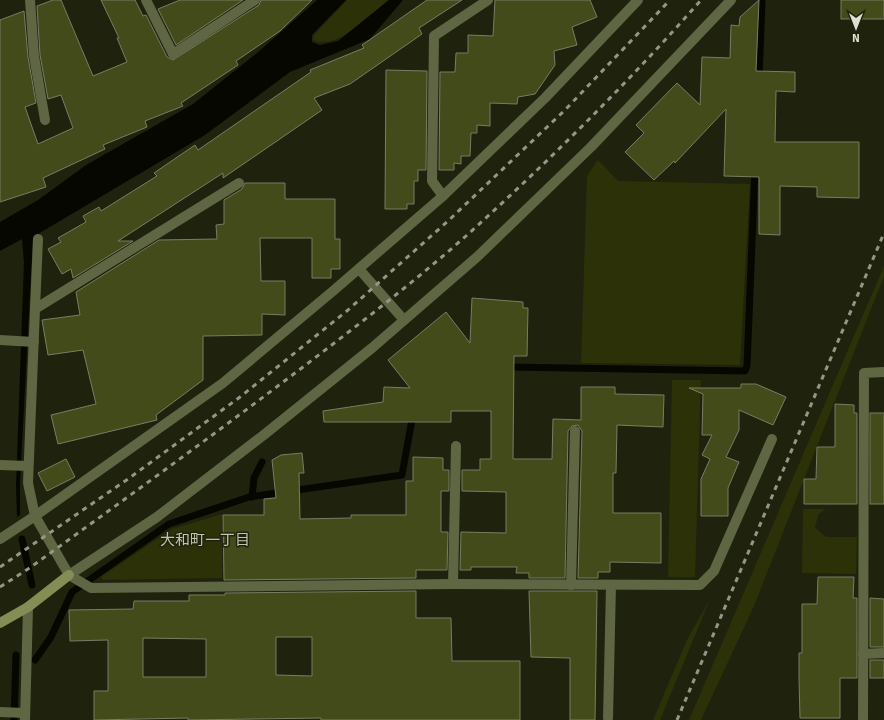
<svg xmlns="http://www.w3.org/2000/svg" width="884" height="720" viewBox="0 0 884 720" font-family="Signika,'Noto Sans JP',sans-serif">
<style>
.green{fill:#2c3107}
.water{fill:#060800}
.lines{fill:none;stroke-linecap:round;stroke-linejoin:round}
.stream{stroke:#060800;stroke-width:7}
.building{fill:#444b1b;stroke:#787d65;fill-rule:evenodd}
.street{stroke:#5f6643;stroke-width:10}
.secondary{stroke:#838d54;stroke-width:10}
.rail{stroke:#949786;stroke-width:3;stroke-dasharray:5 5;stroke-linecap:butt}
.labels{text-anchor:middle;dominant-baseline:central;stroke-width:3;stroke-linejoin:round;paint-order:stroke}
.neighbourhood-label{font-size:15px;fill:#c0c5ab;stroke:#1f230d}
</style>
<rect width="100%" height="100%" fill="#1f230d"/>
<g class="green">
<path d="M 347,0 L 388,0 C 371,15 337,51 313,40 L 314,35 Z"/>
<polygon points="598,160 618,181 750,184 740,365 581,363 587,176"/>
<polygon points="884,266 884,276 754,606 701,720 689,720"/>
<polygon points="672,380 701,380 695,577 668,577"/>
<polygon points="803,509 825,509 818,515 815,528 826,537 857,537 856,574 802,573"/>
<polygon points="222,514 222,578 102,580 102,576 172,529"/>
<polygon points="710,599 660,720 653,720 687,640"/>
</g>
<polygon class="water" points="317,0 346,0 312,35 312,42 320,45 338,41 389,0 403,0 370,39 290,72 205,135 33,237 20,483 20,515 17,517 16,485 24,262 22,239 0,251 0,222 38,200 86,165 193,104 257,53"/>
<g class="lines">
<g class="stream">
<polyline points="759,79 762,0"/>
<polyline points="506,367 745,371 747,366 755,168"/>
<polyline points="252,497 254,478 262,462"/>
<polyline points="22,539 32,585"/>
<polyline points="35,660 51,637 72,592 169,524 249,497 402,475 413,414"/>
<polyline points="14,720 16,655"/>
</g>
</g>
<g class="building">
<polygon points="53,0 61,0 93,76 127,62 117,38 119,38 101,0 135,0 143,16 146,15 167,57 173,60 259,5 261,0 312,0 280,31 236,61 238,65 181,103 183,106 145,121 147,127 103,145 105,149 43,178 46,187 0,202 0,20 24,11 28,57 36,103 25,107 38,144 73,128 61,95 48,99 40,55 37,6"/>
<polygon points="180,0 243,0 176,45 158,9"/>
<polygon points="427,0 462,0 419,28 422,34 350,84 314,98 322,110 223,178 223,173 118,241 133,241 73,278 71,269 62,274 48,249 61,242 58,238 86,222 83,216 99,207 101,211 157,176 154,173 195,145 198,150 311,72 310,70 364,48 362,45"/>
<polygon points="495,0 590,0 597,17 572,27 577,45 554,51 555,65 535,94 518,97 517,104 490,103 490,126 477,125 477,133 471,133 470,156 461,156 461,164 454,163 454,170 439,170 440,72 455,72 456,53 468,53 468,35 493,36"/>
<polygon points="759,0 756,71 795,72 795,92 776,91 775,142 859,142 859,198 817,197 817,187 780,186 780,235 759,234 759,177 724,176 726,109 675,163 674,161 654,180 625,152 644,133 636,125 677,83 700,105 702,57 730,58 731,25 739,26 740,17"/>
<rect x="841" y="0" width="43" height="19"/>
<polygon points="386,70 427,71 426,170 418,170 418,181 414,181 414,204 407,204 407,209 385,209"/>
<polygon points="245,183 285,183 285,199 335,199 335,239 340,239 340,269 331,269 331,278 312,278 312,238 260,238 261,281 285,281 285,315 262,314 262,335 203,336 203,380 156,415 157,420 58,444 51,415 96,404 83,350 48,355 42,320 80,315 76,292 159,240 217,239 216,225 224,224 224,200 242,189"/>
<polygon points="472,298 523,302 523,308 528,308 527,356 514,356 513,459 552,459 553,419 581,420 581,387 615,387 615,394 664,395 663,427 617,425 616,473 613,473 613,513 661,513 661,563 610,562 610,572 598,572 598,578 578,578 582,431 578,425 572,426 568,431 565,578 529,578 529,573 516,573 517,567 471,567 471,570 460,570 461,532 506,533 506,492 462,491 462,470 480,470 480,459 491,459 491,411 451,411 451,422 324,422 323,411 383,402 384,387 410,388 388,360 446,312 470,343"/>
<polygon points="741,384 756,384 786,397 773,425 739,410 739,430 726,457 739,462 728,488 728,516 701,516 701,479 710,459 702,455 712,435 702,435 703,394 689,388 741,388"/>
<polygon points="835,404 854,405 854,413 857,413 857,504 804,504 804,479 816,479 817,447 835,447"/>
<rect x="870" y="413" width="14" height="91"/>
<polygon points="302,453 304,473 299,473 300,519 351,518 351,515 406,515 406,481 413,481 413,457 443,458 443,470 449,470 449,491 441,491 441,532 448,532 447,570 416,570 416,578 224,580 223,515 264,515 264,499 276,498 272,460 281,455"/>
<polygon points="66,459 75,477 47,491 38,473"/>
<polygon points="818,577 854,577 853,598 857,598 857,678 840,678 840,718 800,718 799,678 799,653 802,653 802,604 817,604"/>
<path d="M 416,591 L 416,618 L 451,618 L 452,661 L 520,661 L 520,720 L 321,720 L 321,718 L 188,720 L 188,718 L 94,720 L 94,691 L 108,691 L 108,640 L 70,641 L 69,610 L 133,609 L 134,601 L 189,601 L 189,595 L 225,595 L 225,593 ZM 276,637 L 312,637 L 312,676 L 276,675 ZM 143,638 L 206,639 L 206,677 L 143,677 Z"/>
<polygon points="529,591 597,591 595,720 570,720 570,658 531,657"/>
<polygon points="870,598 884,599 884,647 870,647"/>
<rect x="870" y="660" width="14" height="18"/>
</g>
<g class="lines">
<g class="street">
<polyline points="30,0 34,56 45,120"/>
<polyline points="146,0 173,54 255,0"/>
<polyline points="239,183 35,309 28,483 35,516 69,575 91,588 453,584 700,585 714,571 772,439"/>
<polyline points="443,196 432,181 434,36 488,0"/>
<polyline points="359,269 404,320"/>
<polyline points="35,309 38,239"/>
<polyline points="0,340 34,342"/>
<polyline points="0,465 28,466"/>
<polyline points="0,539 35,516 223,383 333,291 443,196 545,98 638,0"/>
<polyline points="69,575 157,517 265,434 372,348 477,257 591,147 731,0"/>
<polyline points="453,584 456,446"/>
<polyline points="571,585 575,431"/>
<polyline points="863,654 884,653"/>
<polyline points="0,712 25,713"/>
<polyline points="608,718 611,585"/>
<polyline points="25,720 28,607"/>
<polyline points="863,720 864,373 884,372"/>
</g>
<polyline class="secondary" points="0,623 28,607 69,575"/>
<g class="rail">
<polyline points="0,567 128,479 240,397 348,310 448,221 565,110 670,0"/>
<path d="M 0,587 L 28,569 C 120,503 212,436 303,367 C 358,325 414,282 466,236 C 548,162 628,83 701,0"/>
<polyline points="677,720 884,233"/>
</g>
</g>
<g class="labels">
<g class="neighbourhood-label">
<text x="205" y="540">大和町一丁目</text>
</g>
</g>
<g transform="translate(856 28) rotate(180)" stroke="#1f230d" stroke-width="3" paint-order="stroke">
<path d="M0-3L7 15L0 10L-7 15Z" fill="#dde0d3"/>
<text y="-6" font-size="11" font-weight="bold" text-anchor="middle" fill="#dde0d3">N</text>
</g>
</svg>
